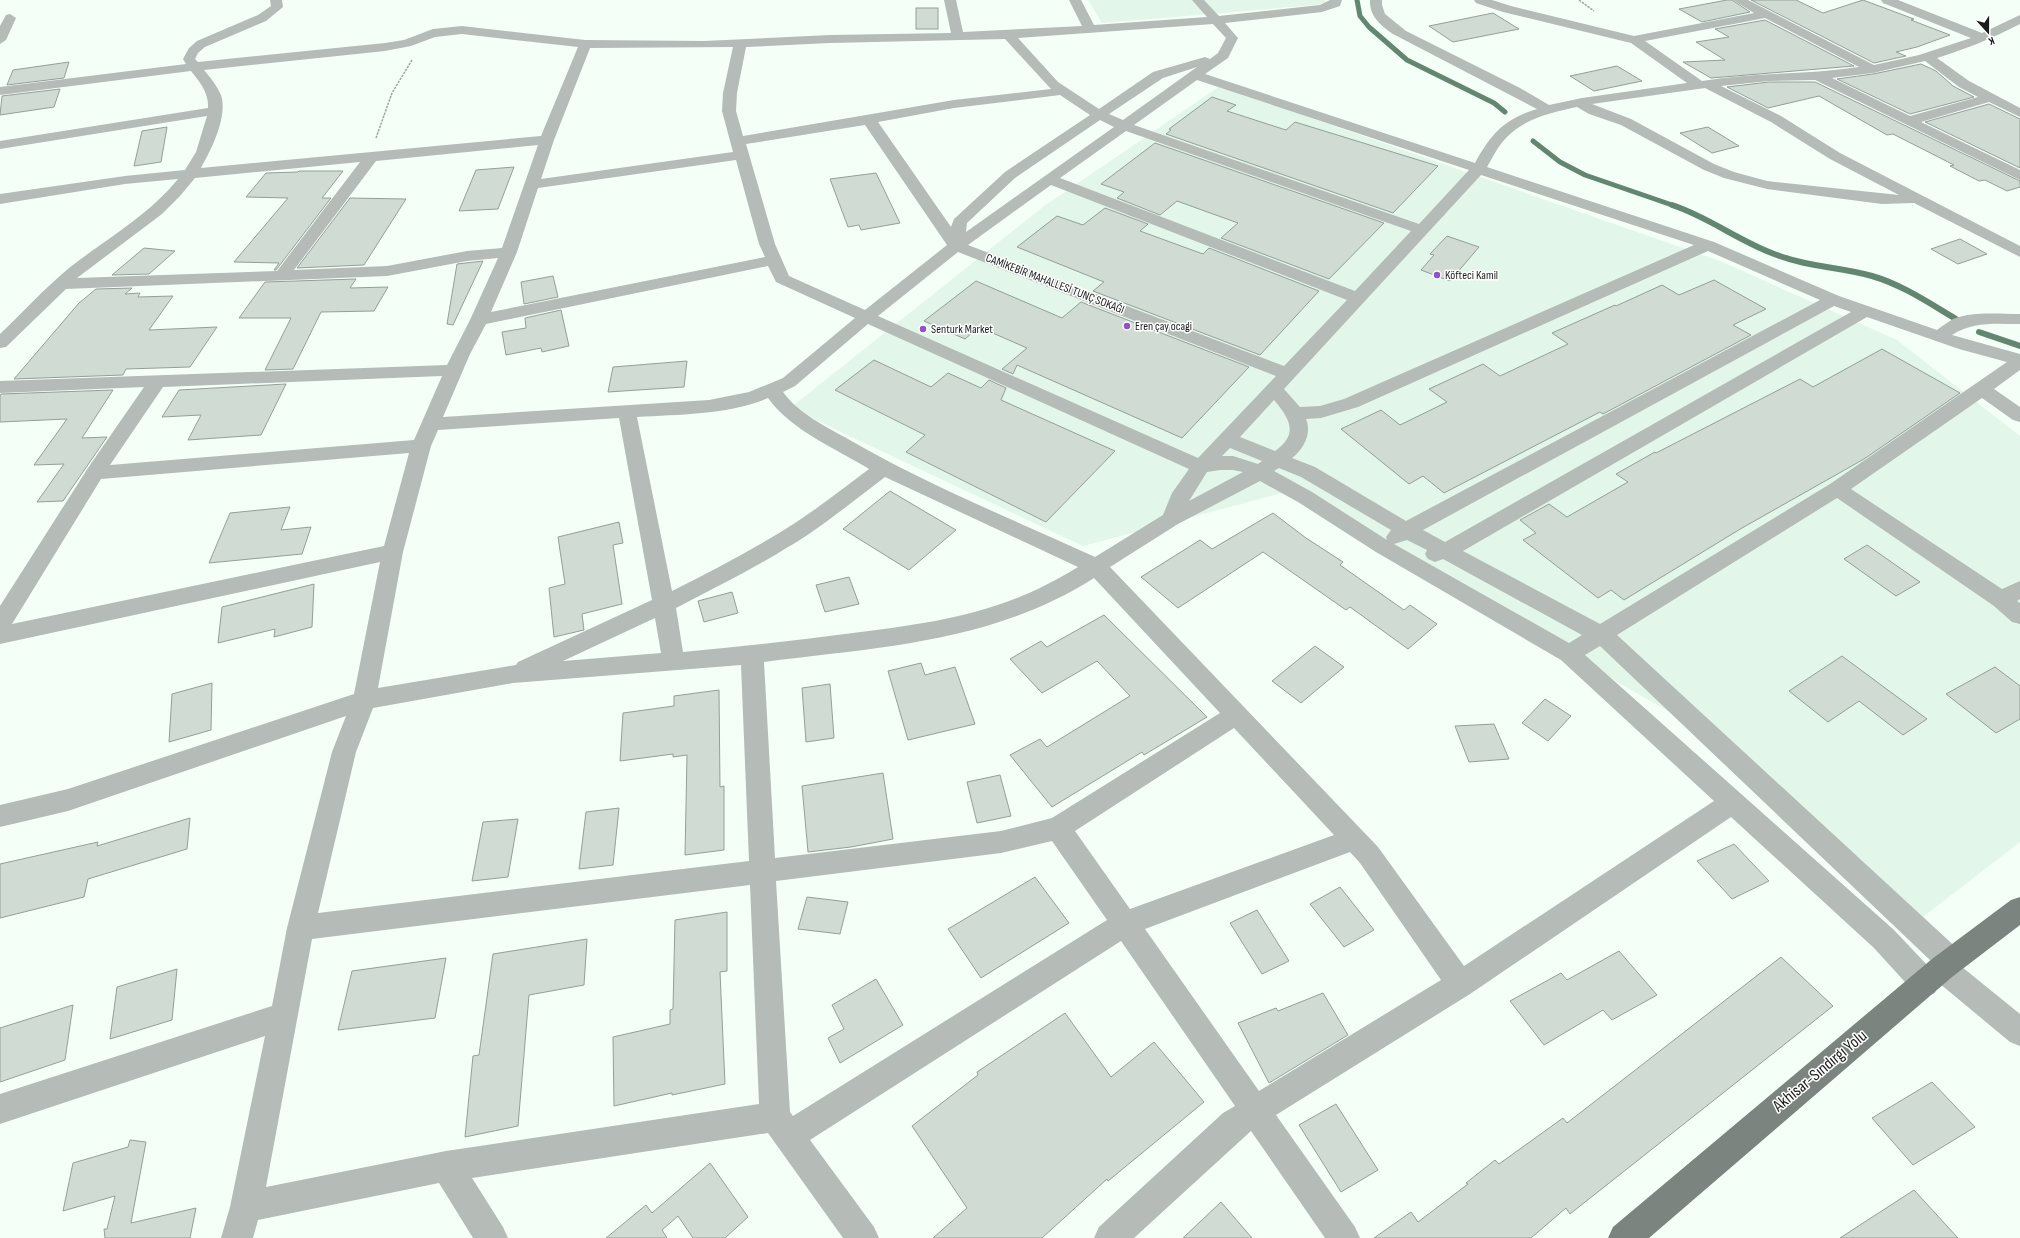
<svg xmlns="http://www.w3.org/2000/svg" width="2020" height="1238" viewBox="0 0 2020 1238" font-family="'Sofia Sans Condensed',sans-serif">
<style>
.built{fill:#e2f6e9}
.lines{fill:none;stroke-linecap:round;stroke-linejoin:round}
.stream-far1{stroke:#628670;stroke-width:5}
.stream{stroke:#628670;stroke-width:6}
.building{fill:#cfdbd3;stroke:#939f97}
.path{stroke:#9ea6a1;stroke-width:1.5;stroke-dasharray:2.5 1;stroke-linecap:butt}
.minor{fill:#b5bbb7;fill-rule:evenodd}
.major{fill:#7b847e;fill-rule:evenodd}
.poi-dot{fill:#9151c7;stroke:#fff;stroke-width:1.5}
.labels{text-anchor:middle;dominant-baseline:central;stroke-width:3;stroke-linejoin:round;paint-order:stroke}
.far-poi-label{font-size:12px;fill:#181c1a;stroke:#fff;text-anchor:start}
.far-street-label{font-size:12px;fill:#181c1a;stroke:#fff}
.near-street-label{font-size:17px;fill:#181c1a;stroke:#fff}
</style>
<rect width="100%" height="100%" fill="#f4fff8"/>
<g class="built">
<polygon points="1088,0 1325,0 1327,4 1102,23"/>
<polygon points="1220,86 1720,261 1897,340 2020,436 2020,842 1919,920 1743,754 1286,492 1083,546 790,408 1043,207"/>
</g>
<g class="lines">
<g class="stream-far1">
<polyline points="1357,0 1360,16 1369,27 1407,60 1494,103 1505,112"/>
<polyline points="1533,141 1560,162 1585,175 1675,206"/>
</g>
<g class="stream">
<path d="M 1672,205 C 1709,217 1740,242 1777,255 C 1807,267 1841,267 1872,276 C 1903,285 1929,303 1956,319"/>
<polyline points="1979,332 2020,346"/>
</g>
</g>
<g class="building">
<polygon points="1727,0 1732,0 1750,12 1702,22 1679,9"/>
<polygon points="1751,0 1796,0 1823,13 1863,0 1914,19 1911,20 1950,35 1917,47 1896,52 1906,56 1874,63"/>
<rect x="916" y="8" width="22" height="21"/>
<polygon points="1493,13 1519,29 1453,42 1429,26"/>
<polygon points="1765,20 1854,66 1711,78 1683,62 1725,60 1696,42 1729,37 1715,29"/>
<polygon points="69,62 64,78 7,85 13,70"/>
<polygon points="1921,64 1936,71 1953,86 1974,97 1910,114 1837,79 1873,74"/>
<polygon points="1617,66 1642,81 1594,91 1570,76"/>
<polygon points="1769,82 1815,82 2020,181 2020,187 2007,191 1985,180 1979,181 1950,166 1954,165 1893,134 1887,135 1819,96 1768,108 1727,87"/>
<polygon points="60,89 54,107 0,115 2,96"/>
<polygon points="1212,97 1236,105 1227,111 1286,130 1295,122 1438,166 1393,213 1166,134 1171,130 1169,129"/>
<polygon points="1989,104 2020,119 2020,168 1925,122"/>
<polygon points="167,127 161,162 134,166 142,131"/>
<polygon points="1708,127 1739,146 1712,153 1680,133"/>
<polygon points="1155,143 1384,223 1329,279 1221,238 1238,223 1177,201 1160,215 1117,198 1124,192 1101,184"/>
<polygon points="514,167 498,209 459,211 476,170"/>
<polygon points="299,171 343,171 322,198 331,198 276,270 274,270 279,263 234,262 288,198 246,197 266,173 298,172"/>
<polygon points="876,173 900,223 861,230 859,225 848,227 830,179"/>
<polygon points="350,198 406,199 364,265 297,268"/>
<polygon points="1105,208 1148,224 1140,231 1203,254 1209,248 1319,291 1260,355 1093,291 1104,282 1017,247 1057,216 1083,225"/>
<polygon points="1447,236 1479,247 1450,281 1421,270 1434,255 1430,254"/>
<polygon points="1960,239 1987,254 1958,264 1931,249"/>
<polygon points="144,248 175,251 149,274 112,275"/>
<polygon points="483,261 453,325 447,324 457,264"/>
<polygon points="553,276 558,297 524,304 521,282"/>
<polygon points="356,279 350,288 388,287 374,311 321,312 293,369 265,370 291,318 239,318 265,282"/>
<polygon points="1714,280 1766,309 1733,325 1751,335 1603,414 1600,412 1444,493 1423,476 1409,484 1341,429 1381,410 1400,425 1447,402 1429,389 1483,364 1500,376 1568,344 1552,333 1615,305 1616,306 1662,285 1679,295"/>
<polygon points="976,281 1062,318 1081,302 1249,367 1182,438 1017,365 1013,374 1002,369 1027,348 979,327 965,339 924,321"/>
<polygon points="132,288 125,294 140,293 138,297 173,296 149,330 217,327 190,367 126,369 123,375 14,379 79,303 96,289"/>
<polygon points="561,310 569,346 542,352 541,348 506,355 502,332 526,328 525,318"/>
<polygon points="1882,349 1960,393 1864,459 1742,528 1624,600 1611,590 1598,598 1523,540 1536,533 1520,520 1549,504 1567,517 1628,482 1616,474 1655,452 1656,453 1800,379 1813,387"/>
<polygon points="874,360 931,387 948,373 981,388 989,380 1006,388 1001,400 1115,451 1046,522 906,452 925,435 835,390"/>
<polygon points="687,361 684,387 608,392 613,367"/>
<polygon points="286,384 261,435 188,440 201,415 162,417 179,390"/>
<polygon points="113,390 82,438 107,437 63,501 37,502 64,464 34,465 67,419 0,422 0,396 1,394"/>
<polygon points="890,491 956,530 909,570 843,529"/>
<polygon points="290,507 281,530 311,527 302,554 209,563 230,513"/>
<polygon points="1273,513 1306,538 1343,562 1340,565 1404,610 1410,605 1437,624 1408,649 1350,607 1346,610 1263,552 1178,608 1141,577 1200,540 1212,549"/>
<polygon points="619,522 623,543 613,545 622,604 582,614 584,630 554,637 549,588 565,584 558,537"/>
<polygon points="1867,545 1920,582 1896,596 1844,559"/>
<polygon points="849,577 859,604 825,612 816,585"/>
<polygon points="314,584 312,627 274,637 275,629 218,643 222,607"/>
<polygon points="732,592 738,613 704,622 698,601"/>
<polygon points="1104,615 1207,717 1144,755 1142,752 1052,807 1010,755 1040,739 1047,747 1130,696 1097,661 1042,693 1010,659 1041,641 1047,647"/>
<polygon points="1315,646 1344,667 1301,703 1272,681"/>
<polygon points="1842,656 1927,719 1903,735 1859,701 1828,722 1789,691"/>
<polygon points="921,663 925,675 955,667 975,724 908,740 888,671"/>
<polygon points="1995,667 2020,686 2020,719 1996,733 1946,694"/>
<polygon points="212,683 211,730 169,742 172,694"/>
<polygon points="830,684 834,738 806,742 802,688"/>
<polygon points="719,690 720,787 724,786 724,850 685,855 687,755 673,757 673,754 620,761 623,713 674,706 674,696"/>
<polygon points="1545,699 1571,716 1548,741 1522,723"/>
<polygon points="1494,724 1509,759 1469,762 1455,726"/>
<polygon points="883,773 893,839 851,847 808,852 802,786"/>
<polygon points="1000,775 1011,816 977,823 967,782"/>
<polygon points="619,808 613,865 579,869 586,812"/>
<polygon points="190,818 187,849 88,879 84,897 0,918 0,864 98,842 97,846"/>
<polygon points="518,819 508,877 472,881 483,822"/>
<polygon points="1734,844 1769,881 1732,899 1697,861"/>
<polygon points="1035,877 1069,923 981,978 948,929"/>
<polygon points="1340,887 1374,930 1344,947 1310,904"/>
<polygon points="807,897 848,902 840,934 798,929"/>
<polygon points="1257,910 1289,961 1262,974 1230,923"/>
<polygon points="727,912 727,971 720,972 725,1084 672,1095 672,1093 614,1106 613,1037 670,1024 670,1010 673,1009 675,920"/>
<polygon points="587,939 584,985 529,995 518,1126 465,1137 473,1056 479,1055 493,954"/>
<polygon points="1619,951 1657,995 1612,1020 1603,1010 1544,1045 1510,1001 1561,973 1567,980"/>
<polygon points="1781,957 1833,1006 1570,1214 1566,1208 1531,1238 1374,1238 1411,1212 1418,1222 1468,1184 1466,1183 1495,1160 1499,1164 1563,1118 1567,1123"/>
<polygon points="446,958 435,1018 338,1030 352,971"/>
<polygon points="177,969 172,1020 110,1039 117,987"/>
<polygon points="876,979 903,1025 840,1063 828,1038 844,1029 832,1005"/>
<polygon points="1323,993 1348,1035 1269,1083 1238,1023 1276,1008 1278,1011"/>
<polygon points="73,1005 65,1060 0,1082 0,1028"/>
<polygon points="1065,1013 1111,1077 1154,1042 1204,1102 1108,1181 1107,1179 1042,1238 933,1238 967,1208 912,1126 978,1075 977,1072"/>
<polygon points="1932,1082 1975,1127 1913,1165 1872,1118"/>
<polygon points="1336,1104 1378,1170 1341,1192 1299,1125"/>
<polygon points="130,1140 146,1142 131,1223 196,1208 190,1238 105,1238 104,1229 107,1229 115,1196 63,1211 73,1163 128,1147"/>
<polygon points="710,1163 748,1217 725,1238 693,1238 678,1216 662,1230 667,1238 606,1238 646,1205 652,1213"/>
<polygon points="1914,1190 1958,1238 1840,1238"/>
<polygon points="1221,1202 1252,1238 1183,1238"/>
</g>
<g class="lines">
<g class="path">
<polyline points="1579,0 1594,11"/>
<polyline points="376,138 392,93 412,60"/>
</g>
<g class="minor">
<path d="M 270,0 L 282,0 L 283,7 L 266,21 L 205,47 L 198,53 L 195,59 L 198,62 L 385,43 L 404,40 L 433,29 L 462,26 L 585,40 L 704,41 L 830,35 L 951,33 L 944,0 L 956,0 L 963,32 L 1082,26 L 1069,0 L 1081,0 L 1094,25 L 1207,17 L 1192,0 L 1204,0 L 1219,16 L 1320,5 L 1330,0 L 1342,0 L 1340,6 L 1322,12 L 1225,23 L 1238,38 L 1228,58 L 1205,74 L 1475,163 C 1491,134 1504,119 1537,109 L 1393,34 C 1381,26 1369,16 1370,0 L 1382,0 L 1382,5 L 1385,14 L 1406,31 L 1520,88 L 1549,105 L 1582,98 L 1687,83 L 1631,43 L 1503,12 L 1476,3 L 1474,0 L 1492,0 L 1511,6 L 1634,36 L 1754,13 L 1733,0 L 1748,0 L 1874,65 L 1919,55 L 1971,38 L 1883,3 L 1881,0 L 1898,0 L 1982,33 L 2020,15 L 2020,24 C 1993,38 1966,49 1937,58 L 1969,81 L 2020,108 L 2020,117 L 1989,102 L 1921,122 L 2020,170 L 2020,180 L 1815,80 L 1769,81 L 1721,86 L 1781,116 L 1840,153 L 2020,246 L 2020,257 L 1914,203 L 1882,204 L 1767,189 L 1724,178 L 1704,170 L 1621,125 L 1589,114 L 1577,107 C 1553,112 1523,119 1506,138 C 1498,146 1493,157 1487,167 L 1714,242 L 1839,296 L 1937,330 C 1942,326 1948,322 1953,319 C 1973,311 1999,314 2020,314 L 2020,324 C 1996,324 1973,321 1952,335 L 2020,354 L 2020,370 L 1994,389 L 2020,407 L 2020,422 L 2013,420 L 1982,398 L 1851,489 L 2002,589 L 2020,581 L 2020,599 L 2017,601 L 2020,603 L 2020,624 L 2012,622 L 1994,606 L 1837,498 L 1617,635 L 1961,952 L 1965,961 L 1962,967 L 2020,1014 L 2020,1046 L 2010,1042 L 1939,983 L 1935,993 L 1925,997 L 1915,993 L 1874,948 L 1731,817 L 1470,994 L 1276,1115 L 1355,1227 L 1360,1238 L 1325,1238 L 1251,1131 L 1134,1238 L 1094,1238 L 1099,1227 L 1223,1113 L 1235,1106 L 1121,941 L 810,1140 L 874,1227 L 879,1238 L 843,1238 L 768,1133 L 472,1178 L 503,1227 L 508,1238 L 473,1238 L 439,1183 L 258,1220 L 253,1238 L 221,1238 L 230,1207 L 265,1036 L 0,1124 L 0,1094 L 272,1006 L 287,928 L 332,752 L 346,716 L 68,811 L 0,827 L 0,805 L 68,789 L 354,694 L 380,562 L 0,644 L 0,606 L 88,468 L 144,387 L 0,393 L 0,381 L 447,365 L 470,320 L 498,258 L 467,261 L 387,276 L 66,289 L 6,347 L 0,348 L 0,334 C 23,312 45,288 69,268 C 106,239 148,216 178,179 L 125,184 L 0,204 L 0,194 L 125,176 L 185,170 L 196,152 L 207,116 L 0,149 L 0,141 L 208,108 C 209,93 200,82 191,71 L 0,95 L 0,87 L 186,64 L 183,59 L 189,48 L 197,41 L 258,15 L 271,6 ZM 1765,18 L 1859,67 C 1807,75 1754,72 1702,81 L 1645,41 ZM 1213,24 L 1226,38 L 1218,53 L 1210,59 L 1205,57 L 1153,72 L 1099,109 L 1058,82 L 1018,38 ZM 462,34 L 578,47 L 541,136 L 201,168 C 211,150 228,117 221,95 C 217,86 210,77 204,70 L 385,51 L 411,46 L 435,37 ZM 1005,39 L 1051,89 L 954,100 L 743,136 L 736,111 L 737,93 L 746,47 L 830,43 ZM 733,47 L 723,93 L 722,111 L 733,152 L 541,179 L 554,140 L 590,48 ZM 1925,61 L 1959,87 L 1978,97 L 1910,116 L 1832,78 L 1873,73 ZM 1197,67 L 1123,120 L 1109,114 L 1163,78 ZM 1197,80 L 1469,170 L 1419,224 L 1134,125 ZM 1705,88 L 1771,122 L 1830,159 L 1899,195 L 1767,181 L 1734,172 L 1714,164 L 1631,119 L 1592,104 ZM 1060,95 L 1090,115 L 1005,172 L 954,219 L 951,227 L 878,122 L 954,108 ZM 1100,120 L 1114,127 L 966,232 L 967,223 L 1015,178 ZM 865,125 L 947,245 L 865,310 L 789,276 L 775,244 L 746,144 ZM 1126,131 L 1411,231 L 1355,291 L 1060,178 ZM 538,145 L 502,248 L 467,251 L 387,266 L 294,270 L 376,161 ZM 736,160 L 759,244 L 765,257 L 491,312 L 517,252 L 538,188 ZM 360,162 L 277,271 L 77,278 L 162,214 L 180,196 L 195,178 ZM 1481,175 L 1694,245 L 1344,399 L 1320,406 L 1300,407 L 1284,389 ZM 1051,185 L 1347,300 L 1284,366 L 968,245 ZM 1708,251 L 1820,300 L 1406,521 L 1315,467 L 1292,458 C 1304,449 1312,433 1306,419 L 1321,418 L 1358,407 ZM 958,252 L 1276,376 L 1198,458 L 878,316 ZM 768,266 L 776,282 L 855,318 L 783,378 L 749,392 L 709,400 L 443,417 L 470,354 L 486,324 ZM 1834,306 L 1851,312 L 1445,542 L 1423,530 ZM 1867,317 L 1959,349 L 2007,362 L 1830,484 L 1600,624 L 1463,551 ZM 868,324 L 1189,469 L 1172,493 L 1163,515 L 1095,557 C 1012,519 927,485 848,439 C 825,426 799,414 783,392 L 795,386 ZM 442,376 L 414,440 L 110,465 L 163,387 ZM 768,398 C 792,431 835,448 869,469 C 845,487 821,506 795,523 C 756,548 714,570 672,591 L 637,417 C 680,414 728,415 768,398 ZM 1274,400 C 1290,419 1299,434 1275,451 L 1240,437 ZM 619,418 L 652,600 L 518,662 L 516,665 L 378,688 L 403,552 L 431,446 L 438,430 ZM 1230,448 L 1262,461 L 1258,464 L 1233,456 L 1222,456 ZM 409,453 L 384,546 L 12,624 L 101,479 ZM 1279,468 L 1301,477 L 1391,530 L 1386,537 L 1387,540 L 1312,492 L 1274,471 ZM 1220,470 L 1233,470 L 1243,472 L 1189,501 L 1207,472 ZM 885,477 L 1078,567 C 1001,615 933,623 845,634 C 791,641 737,647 683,652 L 676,608 C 721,585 766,562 809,534 C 835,516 860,496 885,477 ZM 1260,481 L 1298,502 L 1376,552 L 1561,660 L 1714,801 L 1464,966 L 1378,847 L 1110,567 L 1178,524 ZM 1407,540 L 1427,550 L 1425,554 L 1428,559 L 1435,562 L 1443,559 L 1582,635 L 1569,643 L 1394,544 ZM 1094,578 L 1220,713 L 1052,818 L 1001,831 L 775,858 L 764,662 C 880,647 992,643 1094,578 ZM 655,618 L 661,653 L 563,661 ZM 1600,646 L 1931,961 L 1929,967 L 1894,930 L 1585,655 ZM 741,665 L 749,861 L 318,913 L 356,752 L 373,708 L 513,683 ZM 1234,728 L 1334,835 L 1130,909 L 1075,831 ZM 1052,841 L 1107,920 L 793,1116 L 790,1112 L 776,881 L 1001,853 ZM 1350,852 L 1360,863 L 1441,980 L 1259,1091 L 1145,929 ZM 750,885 L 759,1104 L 446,1151 L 266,1187 L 312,939 Z"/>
<polygon points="10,14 16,18 6,40 0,44 0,26 6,15"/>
</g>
<polygon class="major" points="2020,897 2020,925 1952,977 1649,1238 1608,1238 1613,1227 1932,959 2011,900"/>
</g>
<g class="poi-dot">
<circle cx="1437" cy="275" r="4"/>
<circle cx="1127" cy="326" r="4"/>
<circle cx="923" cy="329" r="4"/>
</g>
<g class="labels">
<g class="far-poi-label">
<text x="1445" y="275">Köfteci Kamil</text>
<text x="1135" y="326">Eren çay ocagi</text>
<text x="931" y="329">Senturk Market</text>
</g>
<g class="far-street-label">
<text transform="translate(1055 284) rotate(21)">CAMİKEBİR MAHALLESİ TUNÇ SOKAĞI</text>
</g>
<g class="near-street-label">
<text transform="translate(1820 1071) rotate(-40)">Akhisar-Sındırgı Yolu</text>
</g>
</g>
<g transform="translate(1988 32) rotate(159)" stroke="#ffffff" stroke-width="3" paint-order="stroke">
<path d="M0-3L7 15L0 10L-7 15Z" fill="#181c1a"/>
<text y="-6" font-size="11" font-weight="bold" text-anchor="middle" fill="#181c1a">K</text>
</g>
</svg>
